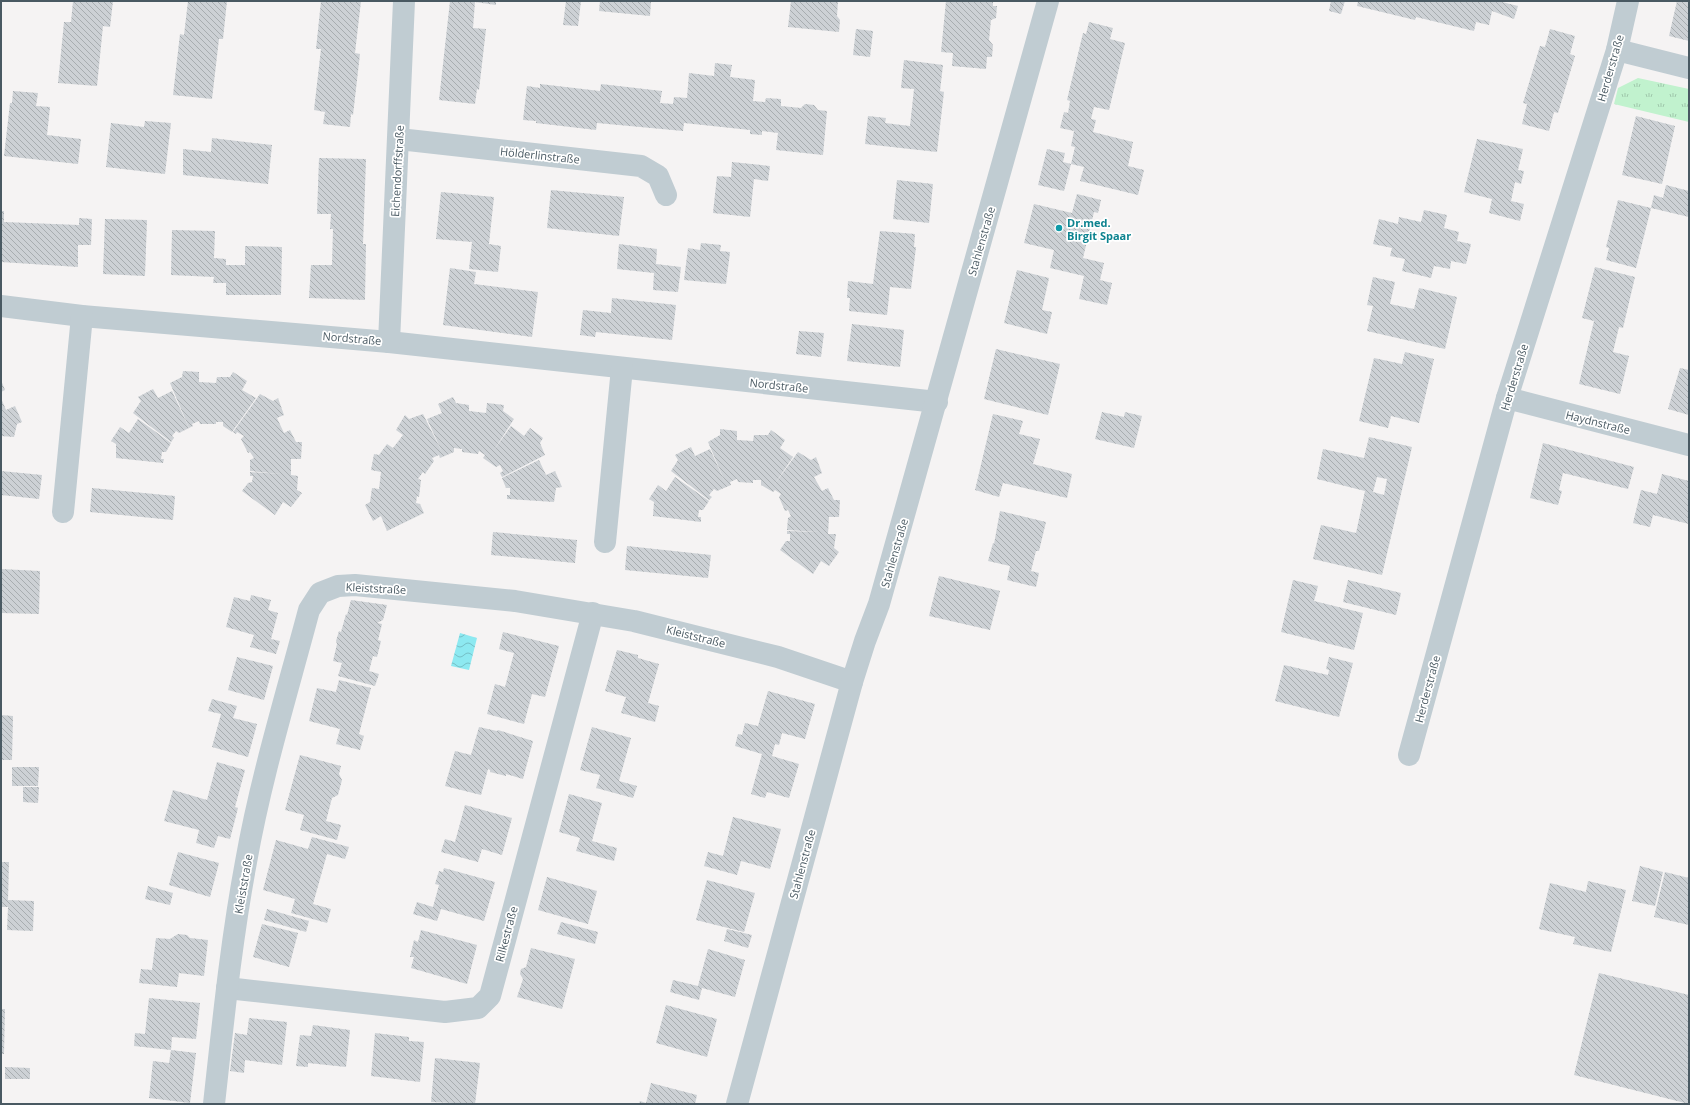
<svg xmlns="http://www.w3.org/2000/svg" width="1690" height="1105" viewBox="0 0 1690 1105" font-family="'Open Sans',sans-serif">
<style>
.park{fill:url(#park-tufts)}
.water{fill:url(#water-waves)}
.building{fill:url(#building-back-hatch);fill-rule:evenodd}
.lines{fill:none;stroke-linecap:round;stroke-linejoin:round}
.street{stroke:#c0ccd2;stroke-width:22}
.culture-dot{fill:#0f9aa8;stroke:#fff;stroke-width:1.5}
.labels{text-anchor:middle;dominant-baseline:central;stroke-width:3.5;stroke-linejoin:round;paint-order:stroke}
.street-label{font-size:11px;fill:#495962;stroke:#fff}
.culture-label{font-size:11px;font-weight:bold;fill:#0d838f;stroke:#fff;text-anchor:start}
</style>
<defs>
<pattern id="park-tufts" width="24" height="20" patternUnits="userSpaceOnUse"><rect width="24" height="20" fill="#c1f2ce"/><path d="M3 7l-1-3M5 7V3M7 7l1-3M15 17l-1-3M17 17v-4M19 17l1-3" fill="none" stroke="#9fc7ab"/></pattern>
<pattern id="water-waves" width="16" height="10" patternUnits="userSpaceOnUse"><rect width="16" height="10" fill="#8de9f1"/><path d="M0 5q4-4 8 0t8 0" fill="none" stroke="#75c0c7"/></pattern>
<pattern id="building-back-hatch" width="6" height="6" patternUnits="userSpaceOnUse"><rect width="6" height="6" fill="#cdd1d5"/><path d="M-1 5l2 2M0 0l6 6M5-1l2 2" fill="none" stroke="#a8adb0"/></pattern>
</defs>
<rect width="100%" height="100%" fill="#f5f3f3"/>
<polygon class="park" points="1638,78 1689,89 1689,122 1614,104 1618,88"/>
<polygon class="water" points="460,633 477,638 469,670 451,666"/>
<g class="building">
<polygon points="73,1 113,1 110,27 103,26 97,86 58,83 64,22 71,22"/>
<polygon points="188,1 227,1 223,39 219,39 212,99 173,95 180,34 184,35"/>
<polygon points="321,1 361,1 355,53 360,54 353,115 351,114 350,127 323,124 325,112 314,110 321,49 316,49"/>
<polygon points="450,1 496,1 496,5 475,2 473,28 486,29 479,90 477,89 475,104 439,100"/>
<polygon points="566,1 581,1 578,26 563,25"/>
<polygon points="600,1 651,1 650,16 599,11"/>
<polygon points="791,1 838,1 837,16 840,20 839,32 788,27"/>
<polygon points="946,1 993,1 993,6 997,6 996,18 991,20 989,40 993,45 992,57 987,57 986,69 952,66 953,53 941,52"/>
<polygon points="1331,1 1345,1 1341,14 1329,11"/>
<polygon points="1358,1 1498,1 1518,6 1514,19 1492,11 1489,25 1476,22 1474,31 1416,17 1415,20 1357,6"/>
<polygon points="1677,1 1689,1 1689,41 1669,36"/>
<polygon points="1089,22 1113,28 1110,39 1125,43 1109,110 1094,107 1091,119 1096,120 1093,132 1133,142 1128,166 1144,170 1138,195 1080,181 1084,167 1071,164 1075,147 1071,146 1074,131 1060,128 1064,112 1068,113 1070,101 1067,100 1083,33 1086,34"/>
<polygon points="856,29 873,31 870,57 853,55"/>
<polygon points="1550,29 1575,36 1570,54 1575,56 1558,113 1554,112 1549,131 1522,124 1527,104 1523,103 1540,46 1545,47"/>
<polygon points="904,60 943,65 940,91 944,92 937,152 865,144 868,116 886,118 885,123 910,126 914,89 901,88"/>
<polygon points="715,63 732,65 730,77 755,80 753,101 765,102 766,98 781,99 781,106 801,108 805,104 814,105 818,110 827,111 823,155 776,150 778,133 762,131 762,135 750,134 750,130 684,123 683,131 597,123 596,130 536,123 536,121 523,120 527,86 540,88 540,84 600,91 601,84 662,91 660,103 673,104 674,97 687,98 689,73 714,76"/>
<polygon points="13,91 38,93 36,106 50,107 47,135 81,139 78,164 4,156 10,103 12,103"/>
<polygon points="1636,116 1675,126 1662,184 1622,175"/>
<polygon points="145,121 171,123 165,174 106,167 111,123 144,127"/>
<polygon points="212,138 272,145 268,184 183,175 183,149 211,152"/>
<polygon points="1477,139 1523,149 1518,170 1524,171 1521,184 1515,182 1511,201 1524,204 1520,221 1489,213 1492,199 1464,192"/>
<polygon points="1047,149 1065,153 1063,162 1071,164 1064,191 1038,185"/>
<polygon points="319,158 366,159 363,244 366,244 365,300 309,298 311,265 332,265 333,229 330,229 331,214 317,214"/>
<polygon points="732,162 770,166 768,181 754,179 750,217 713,213 717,176 731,177"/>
<polygon points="897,180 933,184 929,223 893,219"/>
<polygon points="1666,185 1689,191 1689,217 1651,208 1636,268 1606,260 1609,248 1606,247 1618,200 1651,208 1654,195 1663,198"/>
<polygon points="551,190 624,197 619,236 547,228"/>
<polygon points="441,192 494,197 489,244 501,246 498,272 469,269 472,242 436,239"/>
<polygon points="1077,194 1101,200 1098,213 1094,212 1083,258 1104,263 1100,280 1112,283 1107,305 1079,299 1084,276 1050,268 1054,250 1024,243 1034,204 1072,213"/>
<polygon points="1424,210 1447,215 1444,228 1459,232 1457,241 1471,244 1466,264 1451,261 1450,269 1434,266 1431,278 1402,271 1405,259 1390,256 1392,248 1373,244 1379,219 1398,224 1399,217 1421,222"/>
<polygon points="1,211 4,211 4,222 79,225 79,218 92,219 91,245 78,245 78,267 1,262"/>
<polygon points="105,219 147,220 145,276 103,274"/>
<polygon points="172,230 215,231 214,258 226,259 226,265 245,265 245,246 282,247 281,295 226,295 226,283 213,283 214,277 171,275"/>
<polygon points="880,231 915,234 914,247 916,247 911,289 890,287 887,315 849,311 850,298 847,298 848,281 873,284"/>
<polygon points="701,243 721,245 720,251 730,252 726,284 684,280 688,248 700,250"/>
<polygon points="619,244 657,249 656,264 681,267 678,292 653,290 654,273 617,269"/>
<polygon points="1595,267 1635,277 1623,328 1619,327 1613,352 1629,356 1620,394 1579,384 1594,321 1582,318"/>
<polygon points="450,268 476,272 474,284 538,292 532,337 443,325"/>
<polygon points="1017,270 1049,278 1042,310 1052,312 1047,334 1004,323"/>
<polygon points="1373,277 1395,282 1390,304 1414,309 1419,288 1457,297 1445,349 1367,331 1373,306 1367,305"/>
<polygon points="612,298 676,305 672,340 596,332 595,337 580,335 583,310 611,313"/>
<polygon points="852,324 904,330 900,367 847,361"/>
<polygon points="799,331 824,333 821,357 796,354"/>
<polygon points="996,349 1060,364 1048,415 984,399"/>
<polygon points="1405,352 1434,359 1419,423 1391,416 1388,428 1359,421 1374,358 1402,364"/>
<polygon points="1680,368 1689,370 1689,415 1668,409"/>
<polygon points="183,371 199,372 199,382 216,383 217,377 230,377 233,372 247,381 242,390 256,398 232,432 223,426 223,422 216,422 216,424 200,424 199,421 192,424 193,426 189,428 170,383 182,377"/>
<polygon points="1,380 5,390 1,392"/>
<polygon points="153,389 158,398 172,391 189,428 179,433 176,431 172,436 174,438 171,442 133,413 141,401 138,397"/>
<polygon points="260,394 273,401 278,398 284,415 277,418 284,433 290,430 296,442 302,442 301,459 291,459 291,475 298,476 297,490 302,493 291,507 283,502 275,515 242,491 248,483 252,482 253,476 250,476 250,472 282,474 250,471 250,460 254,458 250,452 248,453 241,439 244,436 237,432 236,434 233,432"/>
<polygon points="453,397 456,403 469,405 469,411 486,413 487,403 504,405 503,411 514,419 494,450 511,426 524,436 530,428 543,438 540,443 545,455 502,477 500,473 503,471 500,465 496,467 483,458 485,455 479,451 478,454 462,452 462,449 454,448 454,452 440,458 439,455 432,458 434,461 427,471 425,474 423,472 418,479 421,480 419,497 417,496 416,503 420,504 424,513 387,531 381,516 373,521 365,505 370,502 372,488 379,489 381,472 371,470 374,454 379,455 387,444 393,448 403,435 396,430 405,415 409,419 423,414 442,452 427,419 442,413 438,404"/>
<polygon points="1,398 6,410 15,406 22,422 17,424 14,437 1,436"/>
<polygon points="1102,412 1124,417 1125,412 1142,416 1134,448 1095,439"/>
<polygon points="993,414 1023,421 1019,434 1040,439 1033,464 1072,474 1067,498 1003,483 999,497 975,490"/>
<polygon points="138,419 171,443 166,452 162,452 161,459 164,459 163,463 116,458 116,444 111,441 120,427 129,433"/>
<polygon points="720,429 737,431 737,440 753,441 754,435 768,435 771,430 785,440 780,448 793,457 774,485 798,452 811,460 816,457 822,473 814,477 822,491 828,488 834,500 840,500 839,517 829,517 828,534 836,534 834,548 839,552 829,566 821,561 813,574 780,550 786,541 790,541 790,534 787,534 787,531 819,532 787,530 788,518 791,516 788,510 785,511 779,497 781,494 775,490 773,492 761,485 761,480 753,480 753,483 738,482 737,479 730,482 731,485 717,491 714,489 709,495 712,497 709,500 671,471 678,460 675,455 691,447 695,456 710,449 725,482 708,442 720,435"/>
<path d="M 1369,437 L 1412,447 L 1382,575 L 1313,559 L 1321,525 L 1356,533 L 1365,491 L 1317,479 L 1323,449 L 1364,458 ZM 1377,477 L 1387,479 L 1384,495 L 1373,492 Z"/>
<polygon points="1543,443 1634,467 1628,489 1563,473 1559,490 1562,491 1558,505 1530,498"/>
<polygon points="539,460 546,475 555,471 562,487 556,488 554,502 507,499 507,495 510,495 510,488 506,488 502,478"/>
<polygon points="1,471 42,475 39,499 1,495"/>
<polygon points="1662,474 1689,481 1689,524 1653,515 1650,527 1633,523 1641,490 1657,494"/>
<polygon points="675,477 709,501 703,510 699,510 698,517 701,517 701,522 653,516 654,502 649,499 658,485 666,491"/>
<polygon points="92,488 175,496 173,520 90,512"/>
<polygon points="1000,511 1046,522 1039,551 1036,551 1031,571 1039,573 1036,587 1007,580 1010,566 988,561 993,543 994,544"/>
<polygon points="493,532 577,540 575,563 491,555"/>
<polygon points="627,546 711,555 708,578 625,570"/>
<polygon points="1,569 40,571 39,614 1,613"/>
<polygon points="939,576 1000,591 990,630 929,616"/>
<polygon points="1293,580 1318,586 1314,601 1363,613 1354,650 1281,632"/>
<polygon points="1348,580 1401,593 1396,615 1343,602"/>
<polygon points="251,595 271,600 268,610 278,613 271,639 280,641 276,654 250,647 254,635 226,627 234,597 250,601"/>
<polygon points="351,600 387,605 383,620 377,623 382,624 378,640 381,641 377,657 373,656 369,671 379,674 375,686 338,676 342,663 333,661 337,644 336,641 339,631 341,632 346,614 347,615"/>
<polygon points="503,632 559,646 545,697 532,694 524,724 487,714 495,684 505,687 514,653 499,649"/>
<polygon points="617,650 638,655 638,658 659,664 648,703 659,706 655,722 621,713 626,697 605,691"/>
<polygon points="237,657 273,666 264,700 228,690"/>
<polygon points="1329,657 1353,663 1339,717 1275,701 1284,665 1328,675 1329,670 1326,669"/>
<polygon points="339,680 371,688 359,734 364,736 360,750 336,744 340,729 309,721 317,688 336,692"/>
<polygon points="768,691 815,704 805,739 782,733 779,745 775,744 772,756 799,764 789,798 767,792 765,798 751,794 762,754 735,746 738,734 742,735 745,723 758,726"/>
<polygon points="212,699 237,706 233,718 257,724 248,757 212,747 221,714 208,711"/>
<polygon points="1,715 13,716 12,760 1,760"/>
<polygon points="479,727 497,731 498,730 533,741 523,779 506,774 506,776 490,772 490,770 488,769 481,795 445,786 455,751 471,755"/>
<polygon points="592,727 631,738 619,781 637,786 633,798 596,788 600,775 580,770"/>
<polygon points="300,755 341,766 339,774 342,780 338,795 332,798 326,821 341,825 337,840 300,830 304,815 285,810"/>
<polygon points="217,762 245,770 235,807 238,808 230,839 218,836 214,848 196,843 199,830 164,821 173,790 207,800"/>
<polygon points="12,767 39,767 38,786 12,786"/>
<polygon points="23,787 39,787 38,803 23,802"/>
<polygon points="569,794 602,803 592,841 617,848 614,861 576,851 580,838 559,832"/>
<polygon points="465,805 512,818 502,855 482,849 478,862 441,852 445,839 455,842"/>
<polygon points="733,817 781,829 770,869 741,861 737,875 704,866 708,852 723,856"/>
<polygon points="312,837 349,847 345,859 327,854 313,904 331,909 327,923 291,913 295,899 263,890 276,840 308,849"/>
<polygon points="178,852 219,863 210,897 169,885"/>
<polygon points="1,862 9,862 8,900 34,901 33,931 7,930 8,907 1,907"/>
<polygon points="1640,866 1663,872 1655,906 1632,901"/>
<polygon points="444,868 495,882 484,921 441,909 437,921 413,914 417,902 433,907 439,885 435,884 439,871 443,872"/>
<polygon points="1665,872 1689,878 1689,925 1654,917"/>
<polygon points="547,877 597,891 588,924 538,910"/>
<polygon points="707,880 755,893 744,932 696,920"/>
<polygon points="1588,881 1626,890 1611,952 1573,944 1575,937 1539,929 1550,883 1586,892"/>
<polygon points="148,886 173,893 170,905 145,899"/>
<polygon points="267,909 309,921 306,932 264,920"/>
<polygon points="561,922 598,932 595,944 557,934"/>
<polygon points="262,924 298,933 289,967 253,957"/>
<polygon points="727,929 752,935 748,948 724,941"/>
<polygon points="421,930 477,945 467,984 411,968 414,957 410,957 414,940 418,942"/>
<polygon points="178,934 187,935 190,938 208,940 204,976 179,973 177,987 139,983 141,969 152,970 156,938 170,939"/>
<polygon points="531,948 575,959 562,1009 517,997 523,979 520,974 521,969 526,967"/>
<polygon points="708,949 745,960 735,997 702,988 699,1000 670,992 673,980 698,986"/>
<polygon points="1599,973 1689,995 1689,1104 1574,1075"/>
<polygon points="149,998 200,1003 196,1039 172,1037 171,1050 196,1053 190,1103 149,1098 153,1061 169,1063 171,1050 134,1046 135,1033 145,1034"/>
<polygon points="666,1005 717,1019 707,1057 656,1043"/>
<polygon points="1,1009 5,1009 4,1054 1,1054"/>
<polygon points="249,1018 287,1022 282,1065 245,1060 244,1073 230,1071 235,1033 247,1035"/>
<polygon points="313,1025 350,1030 346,1067 308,1063 308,1067 296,1066 300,1035 311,1036"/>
<polygon points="375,1033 409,1037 409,1041 424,1042 420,1082 371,1076"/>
<polygon points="435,1058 480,1063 475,1104 431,1102"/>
<polygon points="5,1067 30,1068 30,1079 5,1079"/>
<polygon points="651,1083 697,1095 695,1104 639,1104 640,1101 646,1103"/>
</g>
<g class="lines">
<g class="street">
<polyline points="1617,50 1689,68"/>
<polyline points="399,139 641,166 658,176 666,195"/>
<polyline points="1,306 82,316 389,342 937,402"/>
<polyline points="389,342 404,1"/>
<polyline points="1507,398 1689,445"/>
<polyline points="63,512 82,316"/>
<polyline points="605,542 622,368"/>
<polyline points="1409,755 1507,398 1617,50 1628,1"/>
<polyline points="227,988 445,1012 478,1008 490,996 593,613"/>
<path d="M 214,1104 C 223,1023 231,942 246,862 C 261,777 287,693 309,610 L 320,593 L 338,586 L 355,585 L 515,601 L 634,621 L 778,657 L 852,682"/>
<polyline points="737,1104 852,682 865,641 879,604 1048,1"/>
</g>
</g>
<circle class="culture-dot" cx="1059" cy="228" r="4"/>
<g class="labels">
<g class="street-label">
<text transform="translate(1610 68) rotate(-74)">Herderstraße</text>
<text transform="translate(540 155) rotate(6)">Hölderlinstraße</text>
<text transform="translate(397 171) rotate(-87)">Eichendorffstraße</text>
<text transform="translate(981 241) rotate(-74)">Stahlenstraße</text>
<text transform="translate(352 338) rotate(5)">Nordstraße</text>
<text transform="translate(1514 377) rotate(-73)">Herderstraße</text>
<text transform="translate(779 385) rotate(6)">Nordstraße</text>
<text transform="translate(1598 422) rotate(14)">Haydnstraße</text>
<text transform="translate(894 553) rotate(-74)">Stahlenstraße</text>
<text transform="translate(376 588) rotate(3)">Kleiststraße</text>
<text transform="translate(696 636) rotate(14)">Kleiststraße</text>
<text transform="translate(1427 689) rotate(-75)">Herderstraße</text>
<text transform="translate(802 864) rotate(-75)">Stahlenstraße</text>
<text transform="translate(243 884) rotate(-80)">Kleiststraße</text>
<text transform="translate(506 934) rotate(-75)">Rilkestraße</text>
</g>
<g class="culture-label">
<text x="1067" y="222">Dr.med.<tspan x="1067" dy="13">Birgit Spaar</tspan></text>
</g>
</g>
<rect width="1690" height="1105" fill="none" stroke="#495962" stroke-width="4"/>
</svg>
